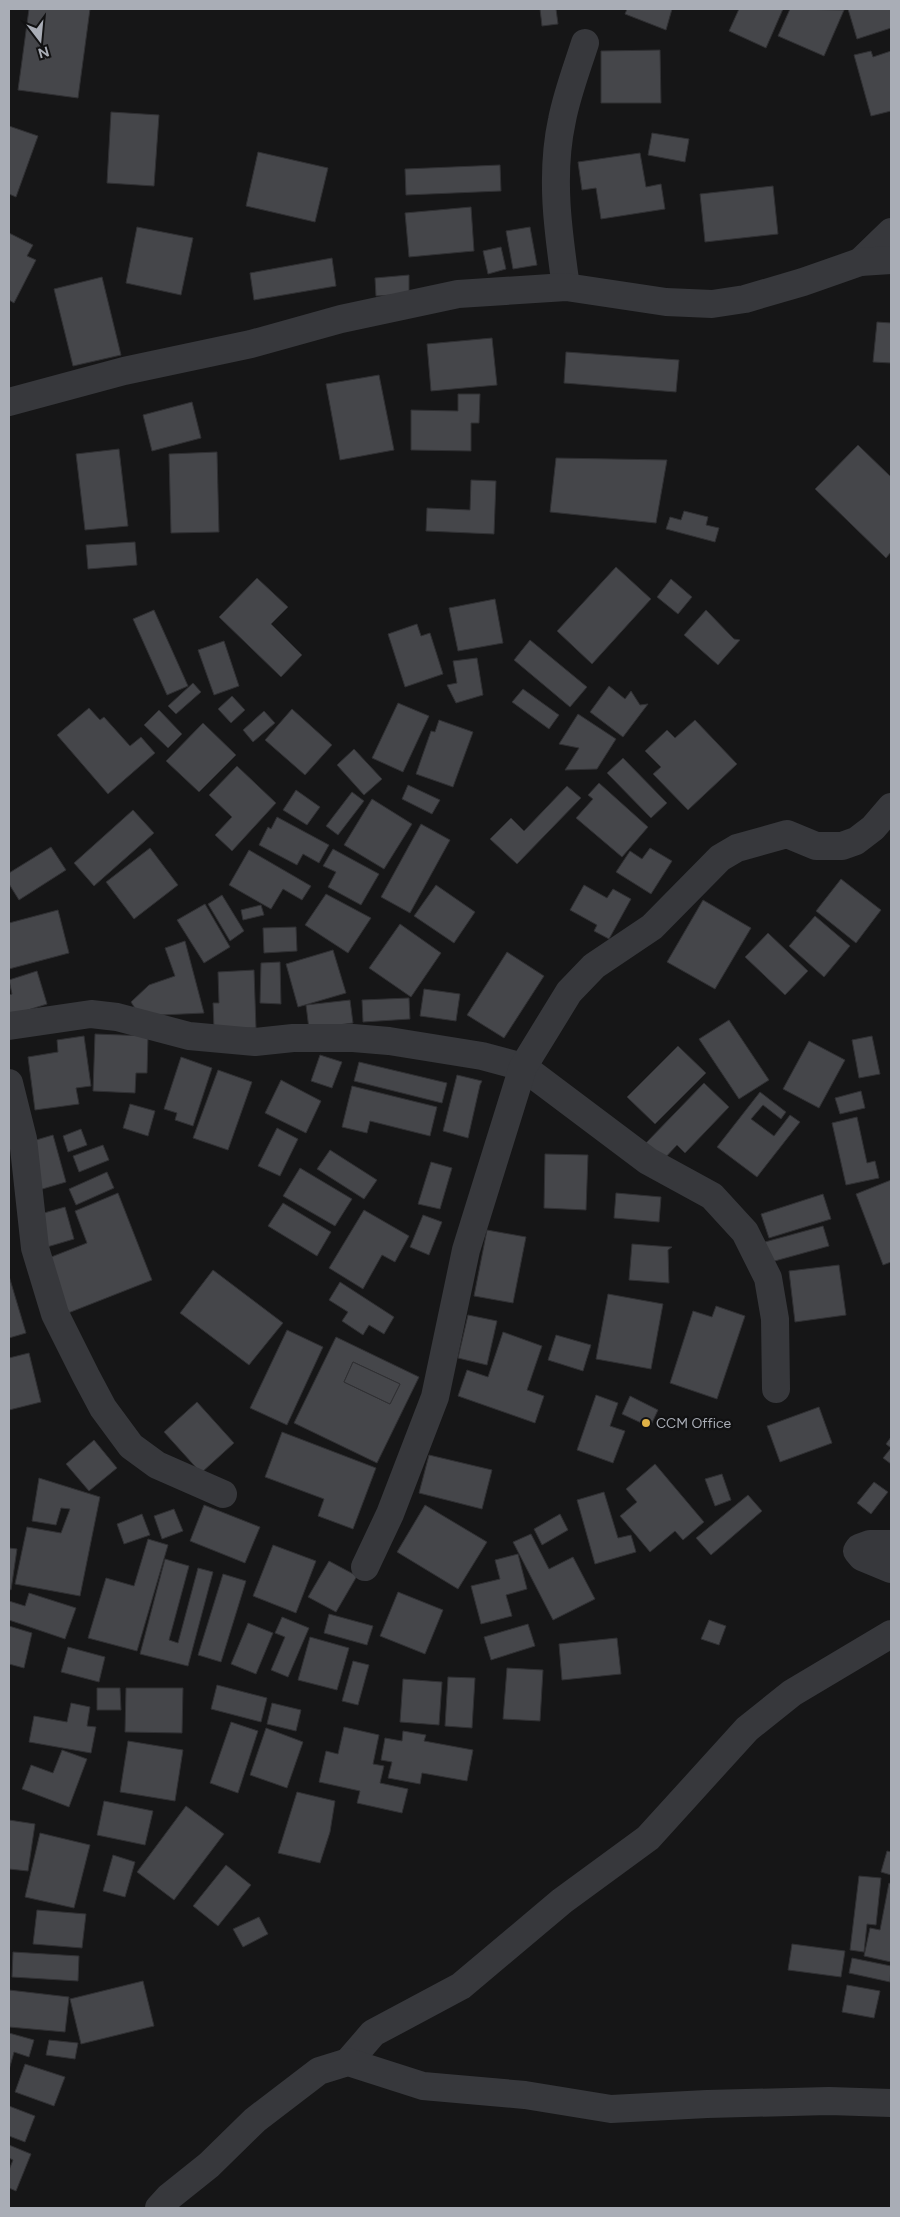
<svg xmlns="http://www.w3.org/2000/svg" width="900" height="2217" viewBox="0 0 900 2217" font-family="Figtree,sans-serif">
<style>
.building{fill:#45464a;stroke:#303033;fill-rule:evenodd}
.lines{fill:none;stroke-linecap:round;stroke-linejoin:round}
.minor{stroke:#37383c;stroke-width:28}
.poi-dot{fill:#dfb146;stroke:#111112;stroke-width:2}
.labels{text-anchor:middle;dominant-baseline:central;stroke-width:4.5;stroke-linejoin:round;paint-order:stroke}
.poi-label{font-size:14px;fill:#a9adb6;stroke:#111112;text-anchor:start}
</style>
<rect width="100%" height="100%" fill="#161617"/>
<g class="building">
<polygon points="29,9 90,9 78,98 18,90"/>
<polygon points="540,9 556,9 558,24 542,26"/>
<polygon points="627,9 672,9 666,30 625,14"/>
<polygon points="739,9 783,9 766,48 729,31"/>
<polygon points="790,9 844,10 824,56 778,36"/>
<polygon points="848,9 891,9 891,28 857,39"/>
<polygon points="660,50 661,103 601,103 601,51"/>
<polygon points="871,51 873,57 891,51 891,111 871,116 854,55"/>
<polygon points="111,112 159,115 154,186 107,183"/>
<polygon points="9,126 38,136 16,197 9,194"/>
<polygon points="652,133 689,139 685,162 648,155"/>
<polygon points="258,152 328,168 315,222 246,206"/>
<polygon points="640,153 646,187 661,184 665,209 601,219 596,188 582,190 578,162"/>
<polygon points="500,165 501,191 406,195 405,169"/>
<polygon points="773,186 778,234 705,242 700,194"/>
<polygon points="471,207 474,251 409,257 405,213"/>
<polygon points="137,227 193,238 181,295 126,283"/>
<polygon points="530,227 537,265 513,269 506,231"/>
<polygon points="9,233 33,245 27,256 36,260 14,303 9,300"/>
<polygon points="501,247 506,269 488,274 483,251"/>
<polygon points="332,258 336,286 254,300 250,273"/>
<polygon points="409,275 409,294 376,296 375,278"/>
<polygon points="102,277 121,355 73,366 54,289"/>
<polygon points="877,322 891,323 891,363 873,362"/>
<polygon points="492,338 497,385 431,391 427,344"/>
<polygon points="566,352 679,360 676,392 564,383"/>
<polygon points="379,375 394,450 340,460 326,384"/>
<polygon points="458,394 480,394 479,423 471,423 471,451 411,450 411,410 458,411"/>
<polygon points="192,402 201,438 152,451 143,415"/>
<polygon points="858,445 891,477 891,552 886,558 815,489"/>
<polygon points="119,449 128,526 85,530 76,454"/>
<polygon points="217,452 219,532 171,533 169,454"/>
<polygon points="556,458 667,460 656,523 550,512"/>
<polygon points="471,480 496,481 494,534 426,531 427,508 470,510"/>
<polygon points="684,511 708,517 706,525 719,528 715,542 666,529 670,517 681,520"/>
<polygon points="135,542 137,565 88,569 86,545"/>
<polygon points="616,567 651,599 592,664 557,631"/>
<polygon points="257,578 288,607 271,624 302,655 281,677 219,617"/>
<polygon points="671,579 692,597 678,614 657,597"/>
<polygon points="495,599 503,643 458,651 449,608"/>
<polygon points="154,610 188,686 167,695 133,619"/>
<polygon points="706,610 734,639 740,640 718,665 684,635"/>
<polygon points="417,624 421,636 430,633 443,674 405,687 388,634"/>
<polygon points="530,640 587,687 570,707 514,660"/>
<polygon points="224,641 239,686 214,695 198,650"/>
<polygon points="477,658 483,695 456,703 447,685 457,683 453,661"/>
<polygon points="193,683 201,692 176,714 168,706"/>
<polygon points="609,686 625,699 631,691 640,705 648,704 623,737 590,712"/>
<polygon points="523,689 559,715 549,729 512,702"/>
<polygon points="232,696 245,710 231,723 218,709"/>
<polygon points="398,703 429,716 403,772 372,758"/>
<polygon points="89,708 100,720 104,717 130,746 141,737 155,753 108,794 57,735"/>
<polygon points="292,709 332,745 305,775 265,740"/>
<polygon points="159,710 182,734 168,748 144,725"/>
<polygon points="264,711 275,723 253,742 243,730"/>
<polygon points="578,714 616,739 597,769 565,770 579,748 559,744"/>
<polygon points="439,720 473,732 453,787 416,774 431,731 435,732"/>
<polygon points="695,720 737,764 688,810 653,774 661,767 645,751 667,730 675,738"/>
<polygon points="203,723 236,755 199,792 166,761"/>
<polygon points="354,749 382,779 364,795 337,765"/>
<polygon points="623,758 667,803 651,818 607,773"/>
<polygon points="237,766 276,803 232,851 215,835 232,817 209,795"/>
<polygon points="599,783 648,827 622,857 576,818 593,799 588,795"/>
<polygon points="408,785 440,800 432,814 402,799"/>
<polygon points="567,786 581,798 517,864 490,839 511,818 524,831"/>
<polygon points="296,790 320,807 307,825 283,810"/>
<polygon points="352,792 364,801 338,835 326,826"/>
<polygon points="372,799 412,824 384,869 344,845"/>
<polygon points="133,810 154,833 94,886 74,863"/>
<polygon points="277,817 329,845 319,863 303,854 297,865 259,845 268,827 271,829"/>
<polygon points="421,824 450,840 410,913 381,897"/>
<polygon points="51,847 66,870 19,900 9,884 9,873"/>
<polygon points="150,848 178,885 134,919 106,882"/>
<polygon points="650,848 672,861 651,894 616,872 630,851 642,859"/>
<polygon points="333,849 379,874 361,905 328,887 336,872 323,866"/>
<polygon points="249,850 311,886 302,900 283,889 271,909 229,885"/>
<polygon points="841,879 881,910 856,943 816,911"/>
<polygon points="436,885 475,912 454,943 414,916"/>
<polygon points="584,885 607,898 613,889 631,899 609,939 594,931 597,925 570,910"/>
<polygon points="326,894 371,918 348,953 305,925"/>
<polygon points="222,895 244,931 230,941 208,904"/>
<polygon points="703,900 751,928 715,989 667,962"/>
<polygon points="205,904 230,947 204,963 177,920"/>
<polygon points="261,905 264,915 243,920 241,910"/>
<polygon points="58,910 69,953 9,969 9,923"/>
<polygon points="815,916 850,946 824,977 789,946"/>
<polygon points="400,924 441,953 411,997 369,968"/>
<polygon points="296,927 297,951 264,953 263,928"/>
<polygon points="768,933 808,971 785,995 745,957"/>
<polygon points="185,941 204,1013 140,1016 131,1002 149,985 175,976 165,948"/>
<polygon points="333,950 346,993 298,1007 286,964"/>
<polygon points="507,952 544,976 504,1038 467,1015"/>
<polygon points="280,962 281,1004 260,1003 261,963"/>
<polygon points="254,970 256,1028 214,1029 213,1003 219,1003 218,972"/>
<polygon points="37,971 47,1004 9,1016 9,995 12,994 9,980"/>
<polygon points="424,989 460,994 456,1021 420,1016"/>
<polygon points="409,998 410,1019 363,1022 362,1000"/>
<polygon points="350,1000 353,1023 309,1029 306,1005"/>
<polygon points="729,1020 769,1080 739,1099 699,1039"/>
<polygon points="95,1034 148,1036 147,1073 136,1073 135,1093 93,1091"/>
<polygon points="84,1036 91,1086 76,1088 79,1104 35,1110 28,1057 58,1052 57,1040"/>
<polygon points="872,1036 880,1074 859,1078 852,1040"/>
<polygon points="809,1041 845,1060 819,1108 783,1089"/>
<polygon points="678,1046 706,1073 655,1124 627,1097"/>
<polygon points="320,1055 342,1062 332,1088 311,1081"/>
<polygon points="181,1057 212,1068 193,1126 175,1120 177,1113 164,1109"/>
<polygon points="359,1062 447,1083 442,1103 354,1081"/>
<polygon points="218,1070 252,1082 228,1150 193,1138"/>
<polygon points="457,1075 482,1081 480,1085 468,1138 443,1131"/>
<polygon points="281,1080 321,1101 306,1133 265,1113"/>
<polygon points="704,1083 729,1107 685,1153 677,1145 663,1160 645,1144"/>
<polygon points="352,1086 437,1107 430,1136 370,1121 367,1133 342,1127"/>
<polygon points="861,1091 865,1108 840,1114 835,1098"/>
<polygon points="760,1092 786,1112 781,1119 763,1105 751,1119 774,1136 790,1115 800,1122 757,1177 717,1147"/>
<polygon points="130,1104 155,1111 148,1136 123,1128"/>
<polygon points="857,1117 867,1163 875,1161 879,1178 846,1185 832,1123"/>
<polygon points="277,1128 298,1139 280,1176 258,1166"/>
<polygon points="81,1129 87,1145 68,1152 63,1136"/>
<polygon points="53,1135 66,1182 39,1190 26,1143"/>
<polygon points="103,1145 109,1160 79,1172 73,1156"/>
<polygon points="330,1150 377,1180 364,1199 317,1169"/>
<polygon points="545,1154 588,1155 586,1210 544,1208"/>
<polygon points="431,1162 452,1168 440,1209 418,1204"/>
<polygon points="300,1168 352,1199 335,1226 283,1196"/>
<polygon points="107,1172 114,1188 76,1205 69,1189"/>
<polygon points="891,1180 891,1262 883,1265 856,1194"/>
<polygon points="118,1193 152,1280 63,1315 41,1261 87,1243 75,1211"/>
<polygon points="616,1193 661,1197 659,1222 614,1218"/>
<polygon points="823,1194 831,1219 769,1238 761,1214"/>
<polygon points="283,1203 331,1232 317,1256 268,1226"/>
<polygon points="65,1207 74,1239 47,1247 37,1215"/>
<polygon points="364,1210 409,1236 395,1262 382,1255 363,1289 329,1268"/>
<polygon points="423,1215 442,1222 429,1255 410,1247"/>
<polygon points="823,1226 829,1246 771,1262 765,1242"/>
<polygon points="487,1230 526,1237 513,1303 474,1296"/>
<polygon points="632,1244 672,1247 668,1250 669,1283 629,1280"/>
<polygon points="839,1265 846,1315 795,1322 789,1271"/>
<polygon points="213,1270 283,1323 249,1365 180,1313"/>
<polygon points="9,1276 26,1333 9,1338"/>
<polygon points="340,1282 394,1317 384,1334 369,1325 363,1335 342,1321 348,1312 329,1300"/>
<polygon points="608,1294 663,1304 651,1369 596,1359"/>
<polygon points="716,1306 745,1316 717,1399 670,1383 693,1311 712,1317"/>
<polygon points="468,1315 497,1321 487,1365 458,1358"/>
<polygon points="287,1330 323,1347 287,1425 250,1408"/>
<polygon points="503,1332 542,1346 527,1390 544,1396 535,1423 458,1396 467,1370 488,1377"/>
<polygon points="556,1335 591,1345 583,1371 548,1360"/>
<path d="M 336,1337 L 419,1377 L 377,1463 L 294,1423 ZM 353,1362 L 400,1384 L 390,1404 L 344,1382 Z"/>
<polygon points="29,1353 41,1402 9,1410 9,1358"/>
<polygon points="353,1362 400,1384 390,1404 344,1382"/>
<polygon points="596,1395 618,1403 610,1426 625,1431 613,1463 577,1450"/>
<polygon points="630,1396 658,1410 650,1427 622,1414"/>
<polygon points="197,1402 234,1443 201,1473 164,1432"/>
<polygon points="819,1407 832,1443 780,1462 767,1426"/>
<polygon points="282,1432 376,1468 353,1529 318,1516 324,1499 265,1477"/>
<polygon points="891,1437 891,1464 883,1458 891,1448 886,1444"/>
<polygon points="94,1440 117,1468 89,1491 66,1464"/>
<polygon points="429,1455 492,1470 482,1509 419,1493"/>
<polygon points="655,1464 704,1522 683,1540 675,1531 650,1552 620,1516 637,1502 626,1489"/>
<polygon points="722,1474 731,1500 715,1506 705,1479"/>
<polygon points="39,1478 100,1497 80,1596 15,1584 27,1527 61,1533 70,1509 61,1508 56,1525 32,1521"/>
<polygon points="874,1482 888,1492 871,1514 857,1503"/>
<polygon points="604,1492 618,1538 631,1535 636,1552 595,1564 577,1500"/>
<polygon points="748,1495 762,1511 711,1555 696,1538"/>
<polygon points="204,1505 260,1527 245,1563 190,1541"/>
<polygon points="425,1505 487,1542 458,1589 397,1552"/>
<polygon points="174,1509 183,1531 162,1539 154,1516"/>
<polygon points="142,1514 150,1535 124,1544 117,1524"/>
<polygon points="560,1514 568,1530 542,1545 534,1529"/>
<polygon points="531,1534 549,1569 573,1557 595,1599 553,1620 513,1542"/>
<polygon points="148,1539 168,1545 137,1651 88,1638 106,1578 134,1586"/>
<polygon points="273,1545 316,1561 296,1613 253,1596"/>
<polygon points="9,1548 17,1549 11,1590 9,1589"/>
<polygon points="518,1554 527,1589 506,1595 512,1616 481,1624 471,1586 500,1579 495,1560"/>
<polygon points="165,1559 189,1566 169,1640 178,1643 198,1568 213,1572 188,1666 140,1654"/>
<polygon points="329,1561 357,1576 336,1612 308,1597"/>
<polygon points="223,1574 246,1581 221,1662 198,1655"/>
<polygon points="398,1592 443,1610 425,1654 380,1636"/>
<polygon points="29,1593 76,1608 65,1639 9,1620 9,1601 25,1606"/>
<polygon points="329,1614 373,1626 367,1645 324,1633"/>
<polygon points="282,1617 309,1628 288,1677 271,1670 285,1637 275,1633"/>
<polygon points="709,1620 726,1626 719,1645 701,1639"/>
<polygon points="248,1623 273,1633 256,1674 231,1664"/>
<polygon points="528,1624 535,1646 491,1660 484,1637"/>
<polygon points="9,1626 32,1633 24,1668 9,1664"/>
<polygon points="310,1637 349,1648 337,1690 298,1680"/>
<polygon points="617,1638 621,1674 562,1680 559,1644"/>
<polygon points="68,1647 105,1657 99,1682 61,1672"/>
<polygon points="353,1661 369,1665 358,1705 342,1701"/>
<polygon points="507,1668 543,1670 540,1721 503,1719"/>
<polygon points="448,1677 475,1678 472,1728 445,1726"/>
<polygon points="403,1679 442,1682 439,1725 400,1722"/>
<polygon points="217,1685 267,1698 261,1722 211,1709"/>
<polygon points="97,1688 120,1688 121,1710 97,1710"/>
<polygon points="126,1688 183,1688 182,1733 125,1732"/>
<polygon points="71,1703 90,1707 87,1726 96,1727 91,1753 29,1742 34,1716 67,1722"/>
<polygon points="272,1703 301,1710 296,1731 267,1724"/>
<polygon points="231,1722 258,1731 238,1793 210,1783"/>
<polygon points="344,1727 379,1735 373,1764 384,1766 380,1783 408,1789 402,1813 357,1803 360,1791 319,1782 326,1751 338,1754"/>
<polygon points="266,1728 303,1742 287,1788 250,1775"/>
<polygon points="403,1731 426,1735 424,1741 473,1750 467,1781 422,1773 420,1784 388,1778 392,1762 381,1760 385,1738 402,1741"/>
<polygon points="128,1741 183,1750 175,1801 120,1792"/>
<polygon points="62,1750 87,1759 69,1807 22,1789 31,1765 53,1773"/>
<polygon points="297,1792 335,1801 330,1832 320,1863 278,1853"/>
<polygon points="104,1801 153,1811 145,1845 97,1835"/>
<polygon points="186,1806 224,1834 174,1900 137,1872"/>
<polygon points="9,1820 35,1824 28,1871 9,1869"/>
<polygon points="40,1833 90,1845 74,1908 25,1897"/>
<polygon points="887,1851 891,1852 891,1875 881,1872"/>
<polygon points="113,1855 135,1862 125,1897 103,1891"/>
<polygon points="226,1865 251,1885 218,1926 193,1906"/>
<polygon points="859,1876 881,1878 876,1925 867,1924 864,1952 850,1950"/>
<polygon points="889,1883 891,1884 891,1962 864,1956 870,1928 880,1930"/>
<polygon points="37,1910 86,1914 82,1948 33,1944"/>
<polygon points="259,1917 268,1934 243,1947 233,1929"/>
<polygon points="792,1944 845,1951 841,1977 788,1970"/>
<polygon points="13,1952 79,1956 78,1981 12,1977"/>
<polygon points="852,1958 891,1966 890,1982 849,1973"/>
<polygon points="143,1981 154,2026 81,2044 70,1999"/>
<polygon points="847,1985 880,1991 874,2018 842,2012"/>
<polygon points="9,1990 69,1997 65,2032 9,2027"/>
<polygon points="9,2033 34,2040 29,2057 14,2052 9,2070"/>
<polygon points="49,2040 78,2043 75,2059 46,2055"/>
<polygon points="25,2064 65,2077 54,2106 15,2092"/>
<polygon points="9,2106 35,2116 25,2142 9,2136"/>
<polygon points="9,2145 31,2154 16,2191 9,2188 9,2170 13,2160 9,2158"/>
</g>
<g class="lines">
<g class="minor">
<polyline points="860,262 891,232"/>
<path d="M 566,287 C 558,231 550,175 562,120 C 567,94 577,68 585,43"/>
<polyline points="9,402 124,371 251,344 341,319 458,294 566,287 666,302 712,304 745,299 803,282 860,262 891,260"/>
<polyline points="9,1026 91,1014 117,1017 189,1036 255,1042 293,1038 353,1038 389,1041 482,1056 523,1067 648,1161 712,1196 745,1232 768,1278 775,1319 776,1389"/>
<polyline points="9,1083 23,1139 35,1248 55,1314 86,1376 103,1408 131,1446 157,1465 223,1494"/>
<polyline points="891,1544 870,1544 859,1548 857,1551 862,1557 891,1569"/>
<polyline points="365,1567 390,1514 435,1397 466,1250 523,1067 569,992 594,966 652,927 720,858 737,848 787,834 816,846 842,846 856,841 873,828 891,807"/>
<polyline points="348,2062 373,2033 461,1986 562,1901 648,1838 747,1729 792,1693 891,1634"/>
<polyline points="159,2208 169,2197 209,2165 255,2120 319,2071 348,2062 423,2086 525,2095 611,2109 707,2104 829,2101 891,2103"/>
</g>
</g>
<circle class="poi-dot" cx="646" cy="1423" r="5"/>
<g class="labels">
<g class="poi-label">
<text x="656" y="1423">CCM Office</text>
</g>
</g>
<rect width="900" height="2217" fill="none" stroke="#a9adb6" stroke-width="20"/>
<g transform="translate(40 40) rotate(164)" stroke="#111112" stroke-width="4" paint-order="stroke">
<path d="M0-4L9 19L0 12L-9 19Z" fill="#a9adb6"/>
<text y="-8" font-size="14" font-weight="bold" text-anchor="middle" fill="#a9adb6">N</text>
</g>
</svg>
